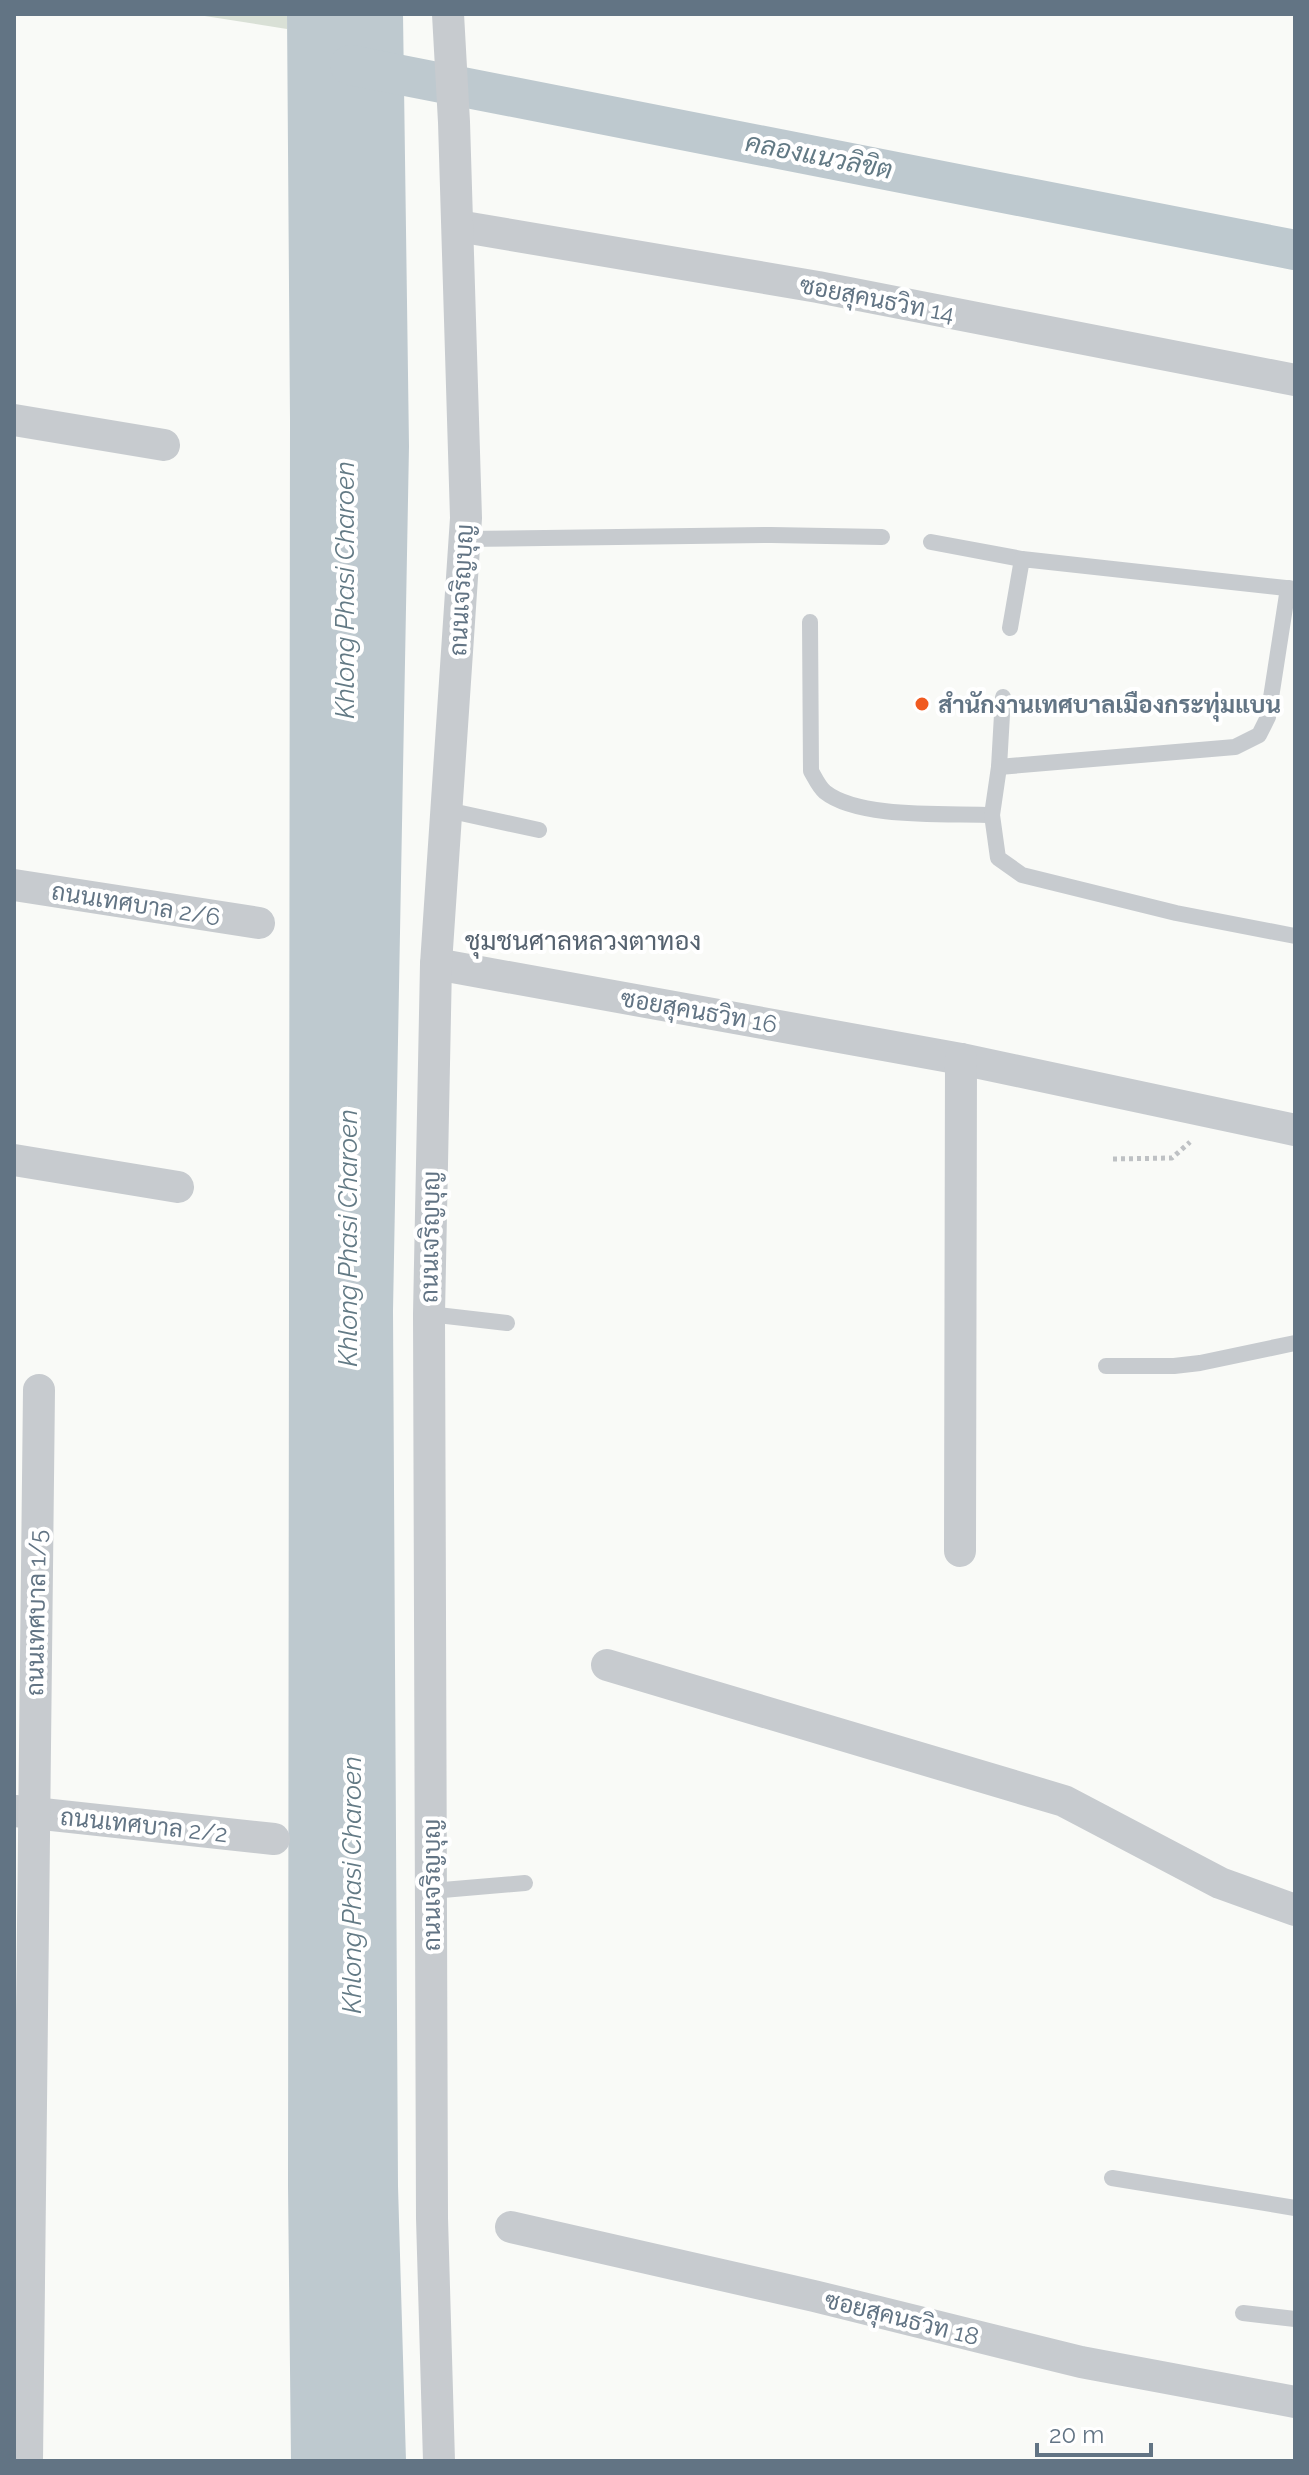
<svg xmlns="http://www.w3.org/2000/svg" width="1309" height="2475" viewBox="0 0 1309 2475" font-family="Raleway,Sarabun,sans-serif">
<style>
.green{fill:#d9e0d6}
.water{fill:#bec9cf}
.lines{fill:none;stroke-linecap:round;stroke-linejoin:round}
.canal{stroke:#bec9cf;stroke-width:40}
.path{stroke:#bec1c4;stroke-width:5;stroke-dasharray:4 4;stroke-linecap:butt}
.service{stroke:#c7cbcf;stroke-width:16}
.minor{stroke:#c7cbcf;stroke-width:32}
.poi-dot{fill:#f05a20;stroke:#fff;stroke-width:3}
.labels{text-anchor:middle;dominant-baseline:central;stroke-width:8;stroke-linejoin:round;paint-order:stroke}
.street-label{font-size:24px;fill:#627484;stroke:#fff}
.poi-label{font-size:24px;font-weight:bold;fill:#627484;stroke:#fff;text-anchor:start}
.water-label{font-size:26px;font-style:italic;fill:#637a85;stroke:#fff}
.neighbourhood-label{font-size:26px;fill:#55626f;stroke:#fff}
</style>
<rect width="100%" height="100%" fill="#f9faf7"/>
<polygon class="green" points="192,14 287,14 287,29"/>
<polygon class="water" points="287,14 403,14 409,446 393,1311 398,2186 406,2461 291,2461 288,2185 290,421"/>
<g class="lines">
<polyline class="canal" points="350,65 1295,250"/>
<polyline class="path" points="1113,1159 1172,1158 1190,1142"/>
<g class="service">
<polyline points="465,539 771,535 882,537"/>
<polyline points="931,542 1022,559"/>
<path d="M 810,622 L 811,771 C 815,778 819,787 825,792 C 859,819 948,813 992,815"/>
<polyline points="1010,628 1022,559 1295,589"/>
<polyline points="1003,697 999,767 992,815 998,858 1022,875 1176,913 1295,936"/>
<polyline points="999,767 1235,747 1259,735 1268,717 1288,588"/>
<polyline points="447,810 539,830"/>
<polyline points="429,1314 507,1323"/>
<polyline points="1106,1366 1174,1366 1200,1363 1295,1343"/>
<polyline points="431,1891 525,1883"/>
<polyline points="1112,2178 1295,2208"/>
<polyline points="1243,2313 1295,2319"/>
</g>
<g class="minor">
<polyline points="458,226 818,287 1295,380"/>
<polyline points="14,420 164,445"/>
<polyline points="14,885 259,923"/>
<polyline points="436,964 961,1059 1295,1130"/>
<polyline points="14,1160 178,1187"/>
<polyline points="960,1551 961,1059"/>
<polyline points="607,1665 1064,1801 1220,1883 1295,1910"/>
<polyline points="15,1811 274,1839"/>
<polyline points="511,2227 814,2296 1081,2362 1295,2402"/>
<polyline points="27,2461 39,1390"/>
<polyline points="439,2461 432,2218 429,1314 436,964 466,518 454,122 448,14"/>
</g>
</g>
<circle class="poi-dot" cx="922" cy="704" r="8"/>
<g class="labels">
<g class="street-label">
<text transform="translate(877 299) rotate(11)">ซอยสุคนธวิท 14</text>
<text transform="translate(461 590) rotate(-87)">ถนนเจริญบุญ</text>
<text transform="translate(136 904) rotate(9)">ถนนเทศบาล 2/6</text>
<text transform="translate(699 1011) rotate(10)">ซอยสุคนธวิท 16</text>
<text transform="translate(430 1237) rotate(-89)">ถนนเจริญบุญ</text>
<text transform="translate(36 1613) rotate(-89)">ถนนเทศบาล 1/5</text>
<text transform="translate(144 1825) rotate(6)">ถนนเทศบาล 2/2</text>
<text transform="translate(431 1885) rotate(-90)">ถนนเจริญบุญ</text>
<text transform="translate(902 2318) rotate(14)">ซอยสุคนธวิท 18</text>
</g>
<g class="poi-label">
<text x="938" y="704">สำนักงานเทศบาลเมืองกระทุ่มแบน</text>
</g>
<g class="water-label">
<text transform="translate(819 156) rotate(11)">คลองแนวลิขิต</text>
<text transform="translate(345 590) rotate(-90)">Khlong Phasi Charoen</text>
<text transform="translate(348 1238) rotate(-90)">Khlong Phasi Charoen</text>
<text transform="translate(352 1885) rotate(-90)">Khlong Phasi Charoen</text>
</g>
<g class="neighbourhood-label">
<text x="583" y="941">ชุมชนศาลหลวงตาทอง</text>
</g>
</g>
<rect width="1309" height="2475" fill="none" stroke="#627484" stroke-width="32"/>
<path d="M1037 2443v12h114v-12" fill="none" stroke="#627484" stroke-width="4"/>
<text x="1049" y="2443" font-size="24" fill="#627484" stroke="#ffffff" stroke-width="6" paint-order="stroke">20 m</text>
</svg>
